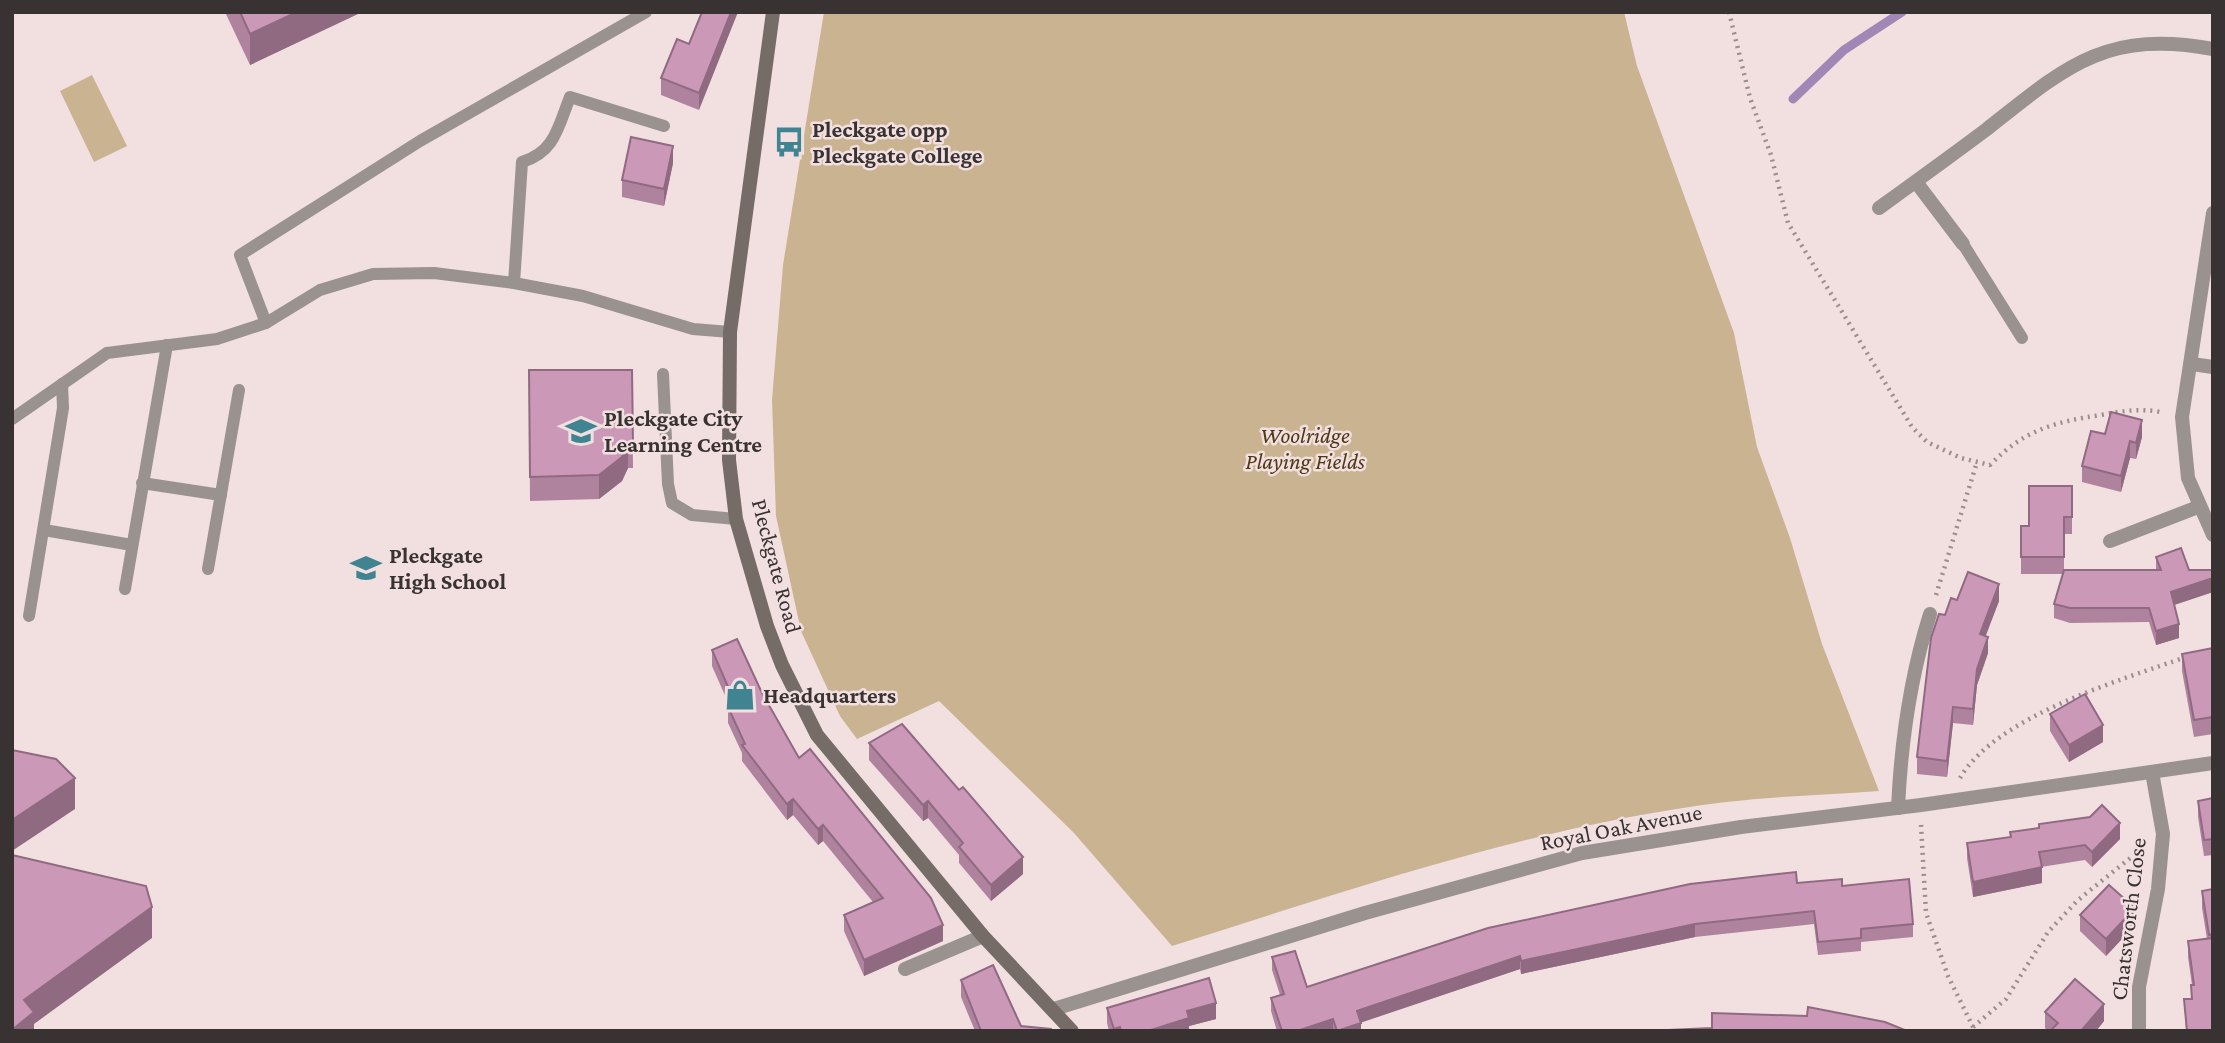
<svg xmlns="http://www.w3.org/2000/svg" width="2225" height="1043" viewBox="0 0 2225 1043" font-family="'Crimson Pro',serif">
<style>
.green{fill:#cab391}
.lines{fill:none;stroke-linecap:round;stroke-linejoin:round}
.stream{stroke:#a187b6;stroke-width:9}
.path{stroke:#9b8d8e;stroke-width:4.5;stroke-dasharray:2 5;stroke-linecap:butt}
.lane{stroke:#99928f;stroke-width:12}
.street{stroke:#99928f;stroke-width:14}
.secondary{stroke:#756b67;stroke-width:14}
.wall{fill:#af839e}
.shaded-wall{fill:#8f6a81}
.building{fill:#cc98b8;stroke:#8f6a81;stroke-width:2}
.labels{text-anchor:middle;dominant-baseline:central;stroke-width:5;stroke-linejoin:round;paint-order:stroke}
.poi-label{font-size:23px;font-weight:bold;fill:#393232;stroke:#f2dfe0;text-anchor:start}
.park-label{font-size:23px;font-style:italic;fill:#4f3912;stroke:#f2dfe0}
.street-label{font-size:23px;fill:#393232;stroke:#f2dfe0}
</style>
<rect width="100%" height="100%" fill="#f2dfe0"/>
<g class="green">
<path d="M 824,12 L 1624,12 L 1637,66 L 1734,333 L 1757,447 L 1790,538 L 1822,644 L 1879,791 C 1828,795 1776,796 1726,802 C 1537,825 1353,889 1172,946 L 1074,833 L 939,701 L 857,739 L 840,716 L 801,631 L 776,516 L 772,400 L 783,265 Z"/>
<polygon points="92,75 127,146 94,162 60,91"/>
</g>
<g class="lines">
<polyline class="stream" points="1793,99 1844,50 1902,12"/>
<g class="path">
<path d="M 1729,12 L 1750,98 L 1771,155 L 1788,223 L 1912,427 L 1927,442 L 1961,458 L 1990,465 C 2024,430 2054,422 2101,415 C 2122,411 2140,408 2161,412"/>
<polyline points="1936,595 1977,462"/>
<path d="M 1960,778 C 1996,716 2121,680 2186,657"/>
<polyline points="1921,825 1926,913 1948,976 1975,1031"/>
<polyline points="1973,1027 2006,999 2048,932 2078,900 2139,851"/>
</g>
<g class="lane">
<polyline points="1963,244 2022,338"/>
<path d="M 514,283 L 522,162 C 555,152 558,127 570,97 L 664,126"/>
<polyline points="266,323 240,255 420,141 646,12"/>
<polyline points="663,374 668,484 672,503 692,515 736,519"/>
<polyline points="12,419 107,353 217,339 266,323 320,290 373,274 434,273 514,283 583,296 693,329 730,332"/>
<polyline points="142,483 221,495"/>
<polyline points="44,530 132,545"/>
<polyline points="208,569 239,390"/>
<polyline points="125,589 167,345"/>
<polyline points="29,616 63,408 62,384"/>
</g>
<g class="street">
<polyline points="1916,182 1963,244"/>
<path d="M 1879,208 C 1915,182 1951,156 1987,129 C 2065,67 2106,29 2213,49"/>
<polyline points="2213,213 2182,417 2188,478 2213,535"/>
<polyline points="2192,364 2213,367"/>
<polyline points="2110,541 2198,507"/>
<path d="M 1898,808 C 1901,741 1910,678 1930,614"/>
<polyline points="905,969 983,936"/>
<polyline points="1054,1009 1365,913 1582,853 1741,827 1921,805 2213,763"/>
<polyline points="2139,1031 2139,987 2158,889 2163,834 2152,772"/>
</g>
<polyline class="secondary" points="773,12 730,332 729,460 736,519 767,626 782,665 817,735 983,936 1072,1031"/>
</g>
<g class="wall">
<polygon points="225,12 362,12 250,65"/>
<polygon points="702,12 699,110 661,95 661,78 689,44"/>
<polygon points="673,163 664,206 622,197 622,180"/>
<polygon points="529,370 632,370 633,468 628,468 622,481 599,499 530,501"/>
<polygon points="2105,434 2142,437 2136,459 2130,458 2121,492 2082,482 2082,466"/>
<polygon points="2072,486 2072,534 2064,534 2064,571 2156,570 2156,557 2189,570 2213,570 2213,592 2174,605 2179,638 2156,645 2149,622 2070,623 2054,618 2054,604 2063,574 2021,574 2021,526 2029,526"/>
<polygon points="1957,600 1999,601 1985,636 1988,653 1977,685 1973,725 1953,723 1947,777 1917,774 1917,757"/>
<polygon points="2213,648 2213,734 2194,737 2182,671 2182,654"/>
<polygon points="712,650 762,693 799,758 943,941 864,976 844,931 844,915 873,902 823,841 818,845 793,815 787,820 742,761 742,753 728,723 728,707 730,707 712,666"/>
<polygon points="2050,714 2103,742 2069,762 2050,731"/>
<polygon points="869,743 1023,874 991,901 959,863 959,855 928,818 923,821 869,760"/>
<polygon points="2213,798 2213,855 2204,856 2198,817 2198,801"/>
<polygon points="2039,824 2120,839 2092,867 2085,860 2041,867 2042,883 1973,897 1967,858 1967,843 2010,837 2010,832 2039,829"/>
<polygon points="1797,883 1842,886 1913,924 1913,937 1861,942 1861,951 1818,955 1814,924 1695,937 1521,974 1520,969 1361,1022 1361,1031 1277,1031 1271,1011 1271,998 1280,995 1272,970 1272,957 1307,987"/>
<polygon points="2213,889 2213,1031 2186,1031 2184,999 2191,999 2191,985 2192,985 2188,957 2188,941 2207,939 2202,908 2202,891"/>
<polygon points="2080,915 2135,925 2106,956 2080,931"/>
<polygon points="961,980 1021,1026 1052,1031 975,1031 961,997"/>
<polygon points="1107,1008 1216,1019 1189,1026 1189,1031 1109,1031 1107,1023"/>
<polygon points="2045,1012 2104,1021 2096,1031 2048,1031 2045,1028"/>
</g>
<g class="shaded-wall">
<polygon points="297,12 362,12 250,65 250,34"/>
<polygon points="731,12 738,12 699,110 699,93"/>
<polygon points="673,146 673,163 664,206 664,189"/>
<polygon points="2142,420 2142,437 2136,459 2136,443"/>
<polygon points="2130,441 2130,458 2121,492 2121,476"/>
<polygon points="628,443 628,468 622,481 599,499 599,475"/>
<polygon points="2213,578 2213,592 2171,606 2171,592"/>
<polygon points="1999,584 1999,601 1980,651 1980,634"/>
<polygon points="2179,624 2179,638 2156,645 2156,631"/>
<polygon points="1988,637 1988,653 1977,685 1973,725 1973,709 1977,669"/>
<polygon points="1953,707 1953,723 1947,777 1947,761"/>
<polygon points="2103,725 2103,742 2069,762 2069,745"/>
<polygon points="75,778 75,809 12,851 12,820"/>
<polygon points="793,799 793,815 787,820 787,804"/>
<polygon points="928,801 928,818 923,821 923,805"/>
<polygon points="2120,823 2120,839 2092,867 2092,852"/>
<polygon points="823,825 823,841 818,845 818,829"/>
<polygon points="1023,857 1023,874 991,901 991,885"/>
<polygon points="2042,867 2042,883 1973,897 1973,882"/>
<polygon points="152,907 152,938 34,1024 34,1031 12,1031 24,1000"/>
<polygon points="2135,908 2135,925 2106,956 2106,939"/>
<polygon points="1695,924 1695,937 1521,974 1521,961"/>
<polygon points="943,925 943,941 864,976 864,960"/>
<polygon points="1520,956 1520,969 1357,1024 1357,1011"/>
<polygon points="1216,1003 1216,1019 1189,1026 1189,1031 1148,1031 1187,1011"/>
<polygon points="2104,1004 2104,1021 2096,1031 2081,1031"/>
<polygon points="1333,1019 1333,1031 1297,1031"/>
<polygon points="1361,1023 1361,1031 1337,1031"/>
</g>
<g class="building">
<polygon points="240,12 297,12 250,34"/>
<polygon points="702,12 731,12 699,93 661,78 677,39 689,44"/>
<polygon points="631,137 673,146 664,189 622,180"/>
<polygon points="529,370 632,370 633,443 628,443 622,457 599,475 530,477"/>
<polygon points="2111,412 2142,420 2136,443 2130,441 2121,476 2082,466 2091,431 2105,434"/>
<polygon points="2029,486 2072,486 2072,517 2064,517 2064,557 2021,557 2021,526 2029,526"/>
<polygon points="2181,548 2189,570 2213,570 2213,578 2171,592 2179,624 2156,631 2149,608 2070,608 2054,604 2064,570 2161,570 2156,557"/>
<polygon points="1968,572 1999,584 1980,634 1988,637 1977,669 1973,709 1953,707 1947,761 1917,757 1931,638 1939,614 1945,615 1951,598 1957,600"/>
<polygon points="737,639 762,693 799,758 810,749 931,898 943,925 864,960 844,915 883,898 823,825 818,829 793,799 787,804 742,745 745,744 728,707 736,705 712,650"/>
<polygon points="2213,648 2213,717 2194,720 2182,654"/>
<polygon points="2085,694 2103,725 2069,745 2050,714"/>
<polygon points="902,724 959,790 963,787 1023,857 991,885 959,847 963,843 928,801 923,805 869,743"/>
<polygon points="12,750 56,759 75,778 12,820"/>
<polygon points="2213,798 2213,839 2204,840 2198,801"/>
<polygon points="2102,805 2120,823 2092,852 2085,845 2039,852 2042,867 1973,882 1967,843 2011,837 2010,832 2039,828 2039,824 2090,817"/>
<polygon points="12,855 146,886 152,907 24,1000 34,1012 12,1030"/>
<polygon points="1796,872 1797,883 1842,879 1842,886 1909,879 1913,924 1861,929 1861,938 1818,942 1814,911 1695,924 1521,961 1520,956 1357,1011 1361,1023 1337,1031 1333,1019 1297,1031 1282,1031 1271,998 1284,994 1272,957 1295,951 1307,987 1488,928 1690,884"/>
<polygon points="2109,885 2135,908 2106,939 2080,915"/>
<polygon points="2213,889 2213,934 2209,935 2202,891"/>
<polygon points="2213,938 2213,1031 2187,1031 2184,999 2192,999 2191,985 2194,985 2188,941"/>
<polygon points="993,965 1021,1026 1051,1029 1052,1031 981,1031 961,980"/>
<polygon points="1209,978 1216,1003 1187,1011 1189,1018 1148,1031 1121,1031 1120,1027 1114,1029 1107,1008"/>
<polygon points="2075,979 2104,1004 2081,1031 2050,1031 2058,1023 2045,1012"/>
<polygon points="1808,1007 1885,1022 1907,1031 1645,1031 1712,1028 1712,1013 1807,1016"/>
</g>
<defs>
<g id="bus-bare" transform="scale(2.415)"><path d="M-5-6H5V4H4V6H2V4H-2V6H-4V4H-5ZM-3.5-4V0h7V-4ZM-3.5 1.2v1.5H-2V1.2ZM2 1.2v1.5H3.5V1.2Z" fill="#408492" stroke="#f2dfe0" stroke-width="2.5" paint-order="stroke"/></g>
<g id="school-bare" transform="scale(2.415)"><path d="M0-5L7-2L0 1L-7-2ZM-4 1L0 2.5L4 1V4Q0 6-4 4Z" fill="#408492" stroke="#f2dfe0" stroke-width="2.5" paint-order="stroke"/></g>
<g id="shop-bare" transform="scale(2.415)"><path d="M-5-2.5h2.3a2.7 3.5 0 0 1 5.4 0H5L5.5 6h-11ZM-1.5-2.5h3a1.5 2.3 0 0 0-3 0Z" fill="#408492" stroke="#f2dfe0" stroke-width="2.5" paint-order="stroke"/></g>
</defs>
<g fill-rule="evenodd">
<use href="#bus-bare" x="789" y="142"/>
<use href="#school-bare" x="581" y="431"/>
<use href="#school-bare" x="366" y="568"/>
<use href="#shop-bare" x="740" y="695"/>
</g>
<g class="labels">
<g class="poi-label">
<text x="812" y="129">Pleckgate opp<tspan x="812" dy="26">Pleckgate College</tspan></text>
<text x="604" y="418">Pleckgate City<tspan x="604" dy="26">Learning Centre</tspan></text>
<text x="389" y="555">Pleckgate<tspan x="389" dy="26">High School</tspan></text>
<text x="763" y="695">Headquarters</text>
</g>
<g class="park-label">
<text x="1305" y="435">Woolridge<tspan x="1305" dy="26">Playing Fields</tspan></text>
</g>
<g class="street-label">
<text transform="translate(777 566) rotate(75)">Pleckgate Road</text>
<text transform="translate(1621 827) rotate(-11)">Royal Oak Avenue</text>
<text transform="translate(2128 919) rotate(-83)">Chatsworth Close</text>
</g>
</g>
<rect width="2225" height="1043" fill="none" stroke="#393232" stroke-width="28"/>
</svg>
